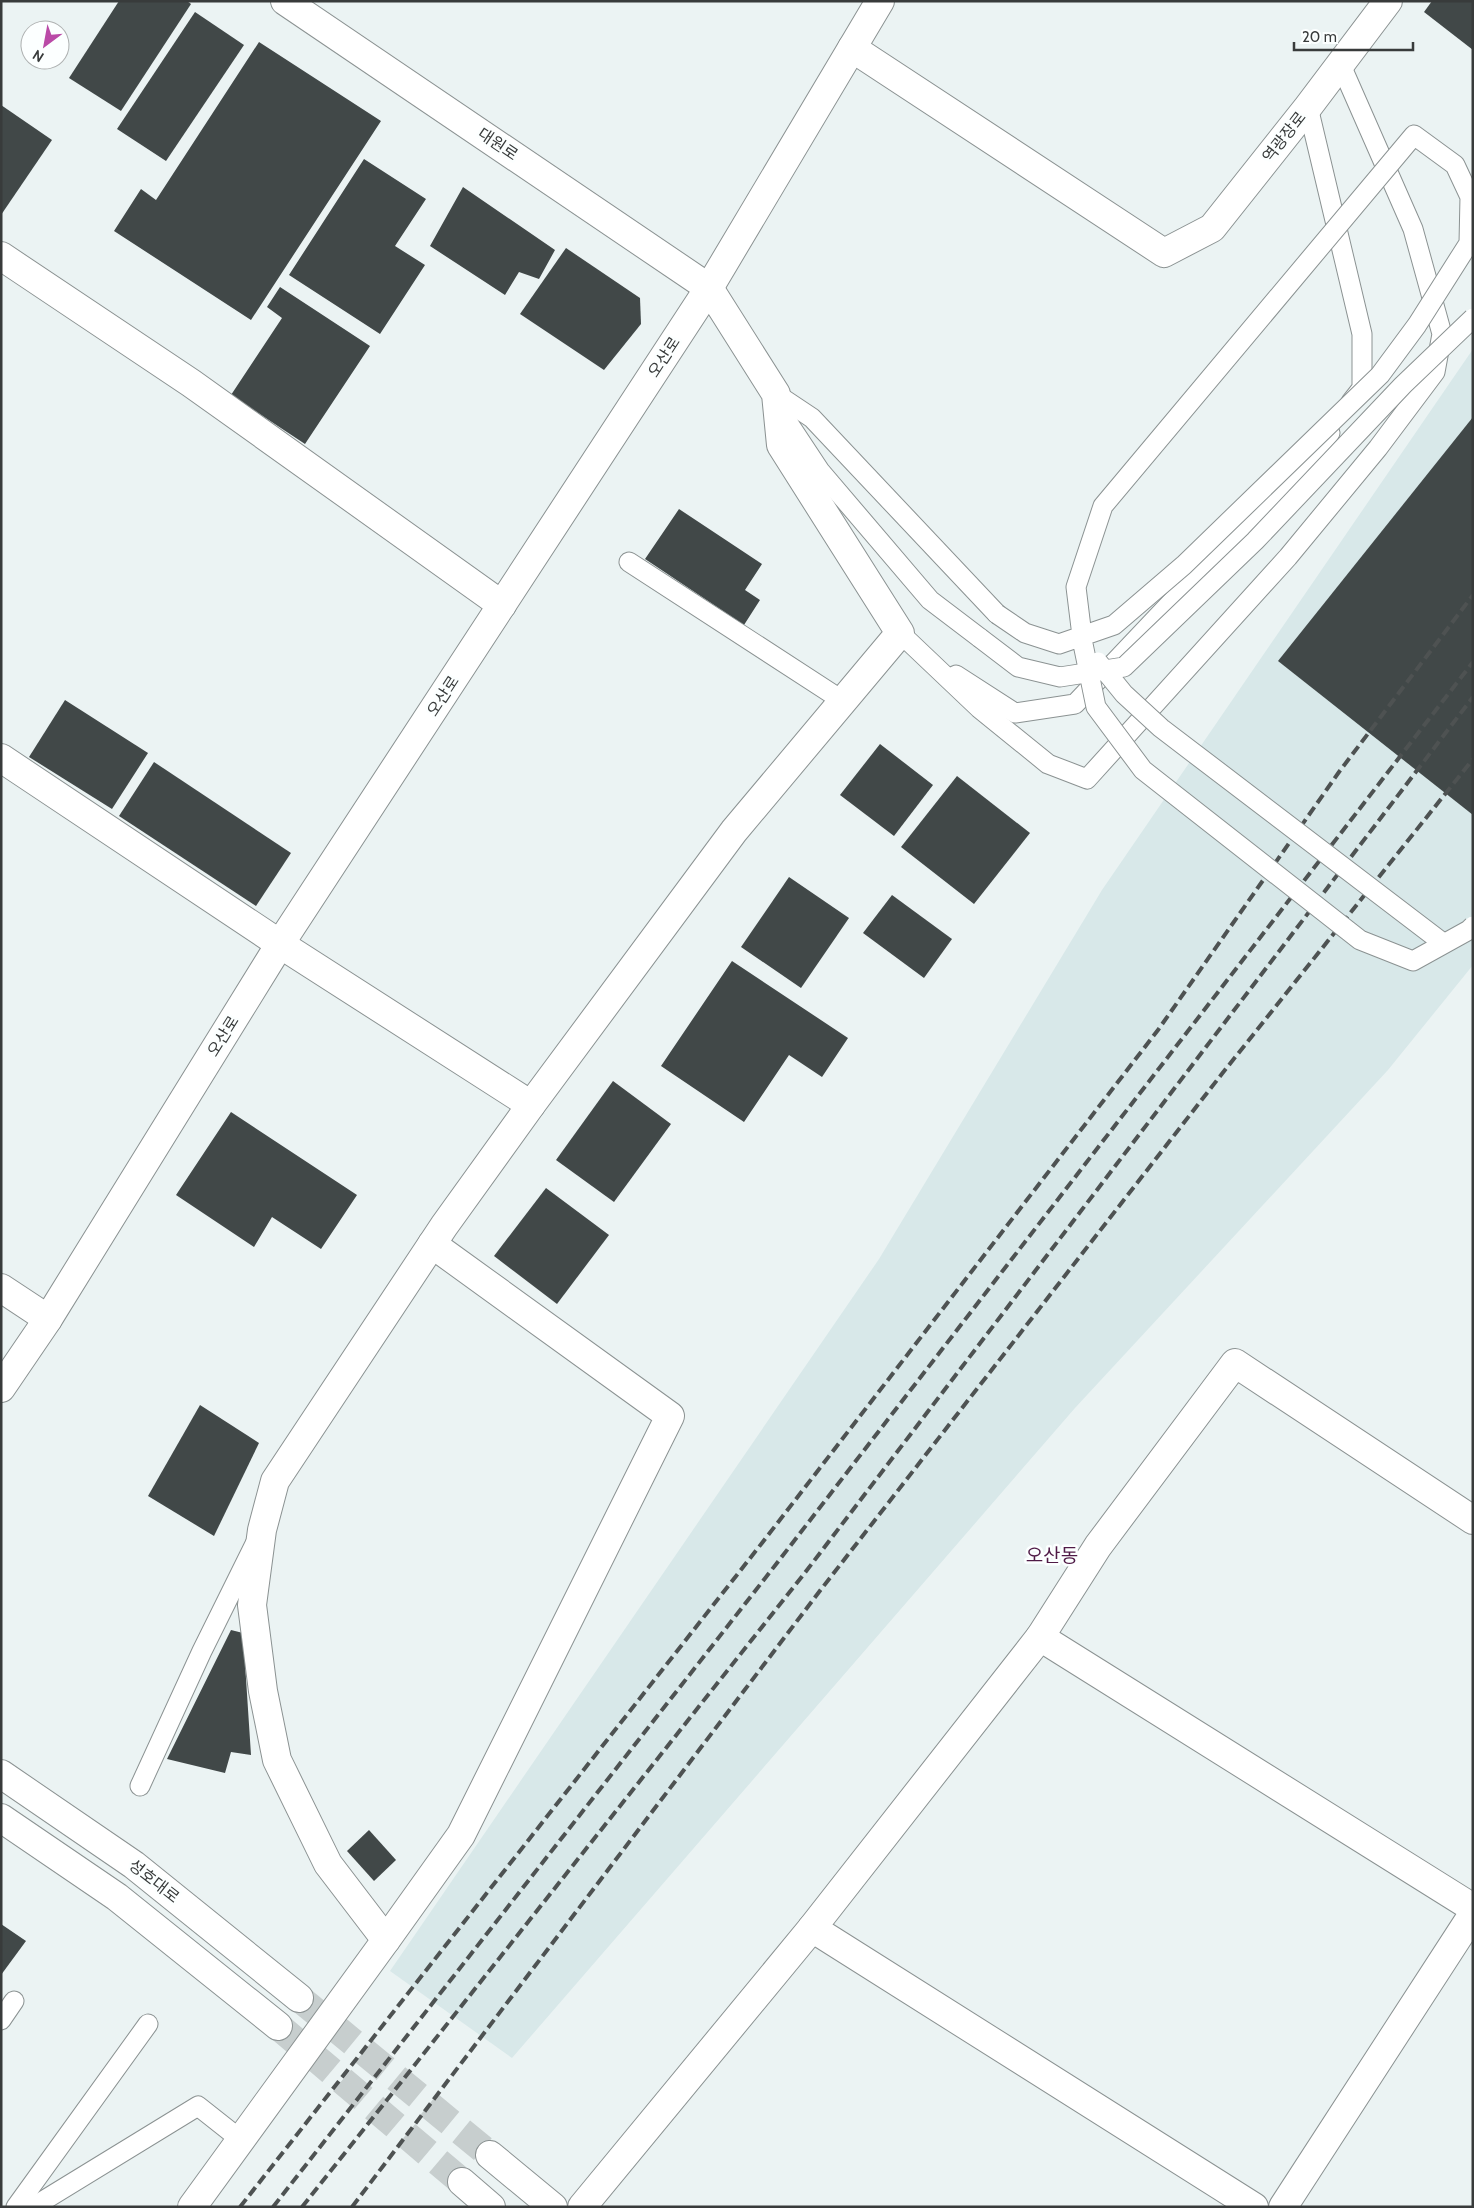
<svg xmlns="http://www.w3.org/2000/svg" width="1474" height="2208" viewBox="0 0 1474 2208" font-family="Cabin,'Noto Sans KR',sans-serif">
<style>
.built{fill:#d8e8e9}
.building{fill:#414848}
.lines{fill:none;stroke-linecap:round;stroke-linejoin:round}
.secondary-tunnel{stroke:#c7cece;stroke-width:28;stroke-dasharray:28 14;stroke-linecap:butt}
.service-casing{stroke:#8b9292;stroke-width:21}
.minor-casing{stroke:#8b9292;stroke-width:30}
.tertiary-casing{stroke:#8b9292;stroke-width:30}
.secondary-casing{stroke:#8b9292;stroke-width:30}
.service{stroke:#fff;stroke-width:19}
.minor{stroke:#fff;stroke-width:28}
.tertiary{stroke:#fff;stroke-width:28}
.secondary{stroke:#fff;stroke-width:28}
.rail{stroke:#4e5252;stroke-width:4;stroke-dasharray:10 5;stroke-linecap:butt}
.service-bridge-casing{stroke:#8b9292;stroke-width:21;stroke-linecap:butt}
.service-bridge{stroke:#fff;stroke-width:19}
.labels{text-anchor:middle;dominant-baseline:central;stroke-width:5;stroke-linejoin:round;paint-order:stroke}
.street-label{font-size:16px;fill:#383b3b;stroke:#fcffff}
.quarter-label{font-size:19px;fill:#4f1a46;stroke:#fcffff}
</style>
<rect width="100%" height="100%" fill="#ebf3f3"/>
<polygon class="built" points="1473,349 1473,965 1388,1070 1075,1408 512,2058 390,1971 879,1259 1102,890"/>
<g class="building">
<polygon points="119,1 187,1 191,4 121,111 69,78"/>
<polygon points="1432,1 1473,1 1473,50 1424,12"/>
<polygon points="195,12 244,45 166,161 117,129"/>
<polygon points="259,42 381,121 251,320 114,231 141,189 156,200"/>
<polygon points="1,105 52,140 1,215"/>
<polygon points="364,159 426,199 395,246 425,265 380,334 289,275"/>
<polygon points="463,187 555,250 539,279 519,272 505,295 430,246"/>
<polygon points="566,248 640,298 641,324 604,370 520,314"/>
<polygon points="280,287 370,346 305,444 231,395 282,318 267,307"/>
<polygon points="1473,417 1473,815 1278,661"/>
<polygon points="679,509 762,564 745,590 760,600 744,625 645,559"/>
<polygon points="65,700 148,753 112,809 29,757"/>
<polygon points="880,744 933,785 894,836 840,795"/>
<polygon points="154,762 291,853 256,906 119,816"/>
<polygon points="957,776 1030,833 974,904 901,847"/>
<polygon points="789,877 849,918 801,988 741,947"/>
<polygon points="892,895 952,939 924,978 863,933"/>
<polygon points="732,961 848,1038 822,1077 789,1055 744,1122 661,1066"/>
<polygon points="613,1081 671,1124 614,1202 556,1160"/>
<polygon points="231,1112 357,1195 321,1249 272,1217 254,1247 176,1195"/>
<polygon points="546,1188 609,1235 557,1304 494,1256"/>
<polygon points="200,1405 259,1443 214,1536 148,1496"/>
<polygon points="231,1630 243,1633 251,1755 231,1752 225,1773 167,1759"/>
<polygon points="369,1830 396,1860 374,1881 347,1851"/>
<polygon points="1,1924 26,1941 1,1975"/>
</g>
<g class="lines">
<g class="secondary-tunnel">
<polyline points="299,1998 490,2155"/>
<polyline points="278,2026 462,2182"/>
</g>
<g class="service-casing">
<g id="service">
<polyline points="1308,107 1362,334 1362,388 1351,402"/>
<polyline points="776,394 812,418 997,614"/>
<polyline points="779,409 820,471 930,600 980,638"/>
<polyline points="629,562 843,701"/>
<polyline points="900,633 979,708 1048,764 1087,779 1288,557 1378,448 1435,372 1442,334 1413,229 1340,63"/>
<polyline points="956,675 1015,713 1075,704 1323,442 1330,433"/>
<polyline points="140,1786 202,1651 255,1544"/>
<polyline points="1,2020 14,2001"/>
<polyline points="16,2207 148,2024"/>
<polyline points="33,2207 198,2106 241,2140"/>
</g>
</g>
<g class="minor-casing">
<g id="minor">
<polyline points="852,48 1164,253 1212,228 1308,107 1388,1"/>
<polyline points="1,256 191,383 502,605"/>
<polyline points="1,758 280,944 531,1105"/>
<polyline points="1,1288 48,1319"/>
<polyline points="1040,1637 1473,1908"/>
<polyline points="386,1940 461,1835 670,1416 432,1244"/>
<polyline points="192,2207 386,1940 328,1864 277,1760 263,1691 252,1605 262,1530 275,1481 444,1226 531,1105 734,831 900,633 781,445 776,394 709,288"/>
<polyline points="582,2207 812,1928"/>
<polyline points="1254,2207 812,1928 1040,1637 1098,1546 1235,1363 1473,1520"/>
<polyline points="1283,2207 1473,1914"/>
</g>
</g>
<g class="tertiary-casing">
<g id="tertiary">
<polyline points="285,1 709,288"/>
<polyline points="1,1388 48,1319 280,944 709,288 880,1"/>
</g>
</g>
<g class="secondary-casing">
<g id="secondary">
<polyline points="1,1774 134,1865 299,1998"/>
<polyline points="1,1818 117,1897 278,2026"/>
<polyline points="490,2155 553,2207"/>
<polyline points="462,2182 491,2207"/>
</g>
</g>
<use href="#service" class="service"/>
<use href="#minor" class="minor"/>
<use href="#tertiary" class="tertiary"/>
<use href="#secondary" class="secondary"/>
<g class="rail">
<polyline points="240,2207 762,1543 1158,1030 1339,772 1473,595"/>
<polyline points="273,2207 777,1563 1473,662"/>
<polyline points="302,2207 804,1574 1473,697"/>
<polyline points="352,2207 819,1592 1221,1075 1473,759"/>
</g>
<g class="service-bridge-casing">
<g id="service-bridge">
<polyline points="997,614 1025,633 1059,644 1114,625 1184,565 1380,375 1417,325 1469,243 1470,197 1455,165 1414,135 1103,506 1076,587 1083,644 1096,707 1143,770 1360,940 1413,961 1469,930 1473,926"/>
<polyline points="980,638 1018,667 1060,677 1124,667 1255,541 1403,385 1473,318"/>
<polyline points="1098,662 1124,694 1161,728 1443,943"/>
</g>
</g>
<use href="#service-bridge" class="service-bridge"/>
</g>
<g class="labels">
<g class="street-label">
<text transform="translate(1284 137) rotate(-52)">역광장로</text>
<text transform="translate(498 144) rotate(34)">대원로</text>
<text transform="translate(664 357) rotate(-57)">오산로</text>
<text transform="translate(443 696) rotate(-57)">오산로</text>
<text transform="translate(223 1036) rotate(-58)">오산로</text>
<text transform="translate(154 1881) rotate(38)">성호대로</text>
</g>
<g class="quarter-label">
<text x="1052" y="1555">오산동</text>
</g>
</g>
<rect width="1474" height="2208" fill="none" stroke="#383b3b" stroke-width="5"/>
<g transform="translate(45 45) rotate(212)"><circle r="24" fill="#fcffff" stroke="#aeb1b1"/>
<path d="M0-4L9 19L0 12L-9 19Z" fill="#ba4aa7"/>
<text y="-8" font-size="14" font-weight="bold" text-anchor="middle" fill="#383b3b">N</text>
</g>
<path d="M1294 42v8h119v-8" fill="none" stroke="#383b3b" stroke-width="2.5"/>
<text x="1302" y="42" font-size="15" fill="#383b3b" stroke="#fcffff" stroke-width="4" paint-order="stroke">20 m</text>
</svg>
